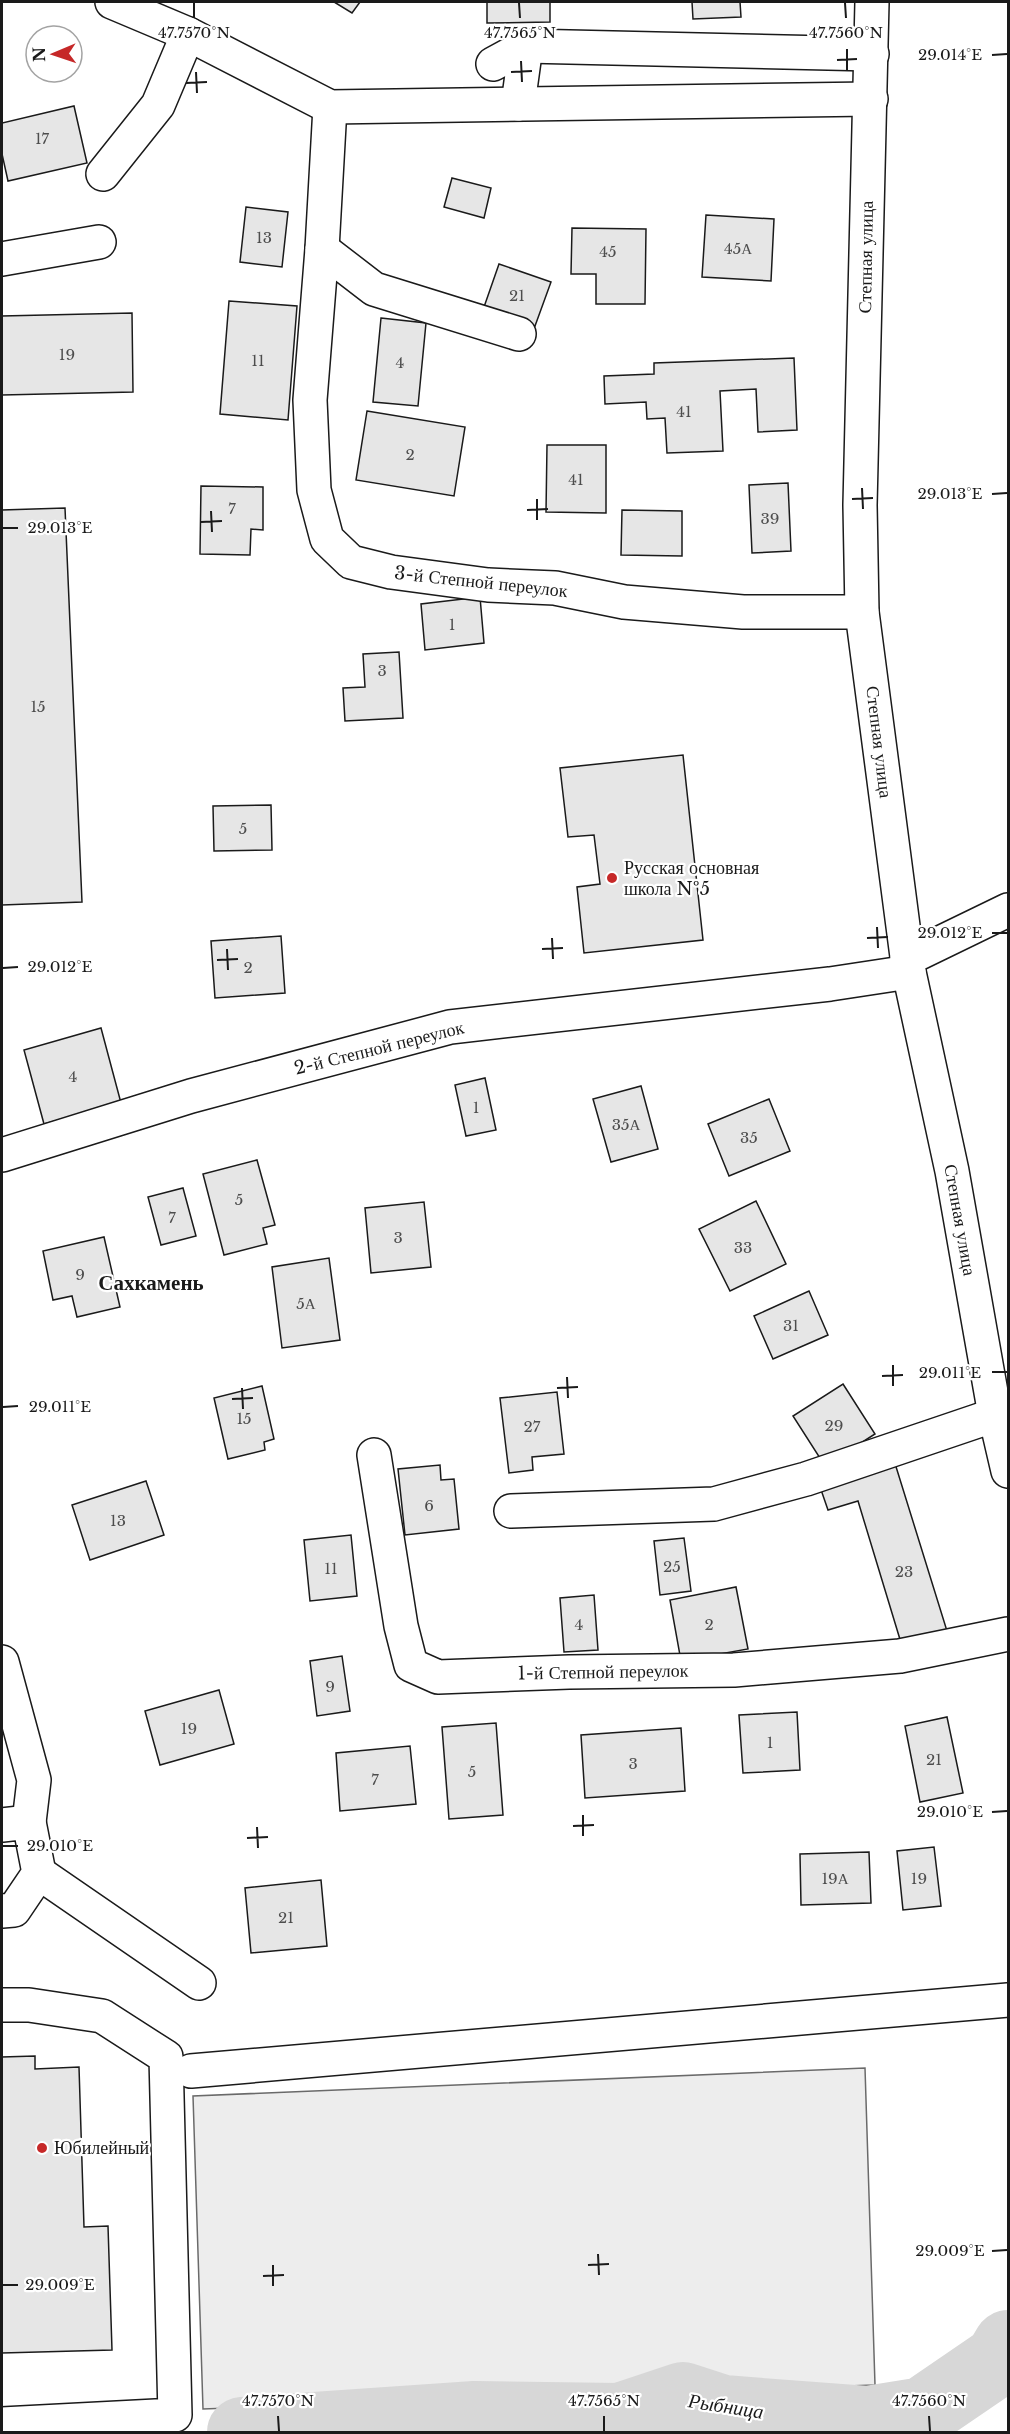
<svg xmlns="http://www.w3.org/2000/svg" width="1010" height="2434" viewBox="0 0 1010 2434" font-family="'Libre Baskerville',serif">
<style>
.green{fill:#ededed;stroke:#6a6a6a;stroke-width:1.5}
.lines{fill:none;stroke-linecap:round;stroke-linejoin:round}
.river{stroke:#d7d7d7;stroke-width:70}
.building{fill:#e6e6e6;stroke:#1a1a1a;stroke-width:1.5}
.minor-casing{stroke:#1a1a1a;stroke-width:36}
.major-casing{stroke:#1a1a1a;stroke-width:36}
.minor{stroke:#fff;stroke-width:33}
.major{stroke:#fff;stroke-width:33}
.ticks{fill:none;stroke:#1a1a1a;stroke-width:2}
.poi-dot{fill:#c62828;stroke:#fff;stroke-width:2}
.labels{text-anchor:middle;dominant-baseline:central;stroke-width:4.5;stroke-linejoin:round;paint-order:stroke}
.number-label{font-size:15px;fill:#4d4d4d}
.street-label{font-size:18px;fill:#1a1a1a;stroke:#fff}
.poi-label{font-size:18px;fill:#1a1a1a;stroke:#fff;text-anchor:start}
.water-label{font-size:20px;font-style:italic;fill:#1a1a1a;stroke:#fff}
.quarter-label{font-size:21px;font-weight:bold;fill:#1a1a1a;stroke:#fff}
.ticks-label{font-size:15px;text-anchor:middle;fill:#1a1a1a;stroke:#fff;stroke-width:4.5;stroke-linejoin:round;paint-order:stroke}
</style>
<rect width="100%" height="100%" fill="#fff"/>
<polygon class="green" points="865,2068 875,2385 203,2409 193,2096"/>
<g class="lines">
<polyline class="river" points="242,2432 475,2416 620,2418 683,2397 723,2410 867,2421 923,2412 999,2360 1008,2345"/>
</g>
<g class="building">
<polygon points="334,2 360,2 352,13"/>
<polygon points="487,2 550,2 550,22 487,23"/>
<polygon points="692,2 740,2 741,17 693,19"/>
<polygon points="74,106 87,163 8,181 2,154 2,123"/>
<polygon points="452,178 491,188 484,218 444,207"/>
<polygon points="246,207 288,212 282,267 240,262"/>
<polygon points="706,215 774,219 771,281 702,277"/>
<polygon points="572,228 646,229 645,304 596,304 596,274 571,274"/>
<polygon points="499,264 551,282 535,326 484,307"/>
<polygon points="229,301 297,306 288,420 220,414"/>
<polygon points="132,313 133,392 2,395 2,316"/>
<polygon points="381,318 426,323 418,406 373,402"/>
<polygon points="794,358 797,430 758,432 756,389 720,391 723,451 667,453 665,418 647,419 646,402 605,404 604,376 654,374 654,363"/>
<polygon points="367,411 465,427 454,496 356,480"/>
<polygon points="547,445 606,445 606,513 546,512"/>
<polygon points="788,483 791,551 752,553 749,485"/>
<polygon points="201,486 263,487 263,530 251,529 250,555 200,554"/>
<polygon points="65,508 82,902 2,905 2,510"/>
<polygon points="622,510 682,511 682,556 621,555"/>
<polygon points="480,597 484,643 425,650 421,604"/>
<polygon points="399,652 403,718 345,721 343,688 365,687 363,654"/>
<polygon points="683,755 703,940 584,953 577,887 600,884 594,835 568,837 560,768"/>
<polygon points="271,805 272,850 214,851 213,806"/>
<polygon points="281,936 285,993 215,998 211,941"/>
<polygon points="101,1028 121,1103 44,1124 24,1050"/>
<polygon points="485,1078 496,1130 466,1136 455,1085"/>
<polygon points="641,1086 658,1149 611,1162 593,1099"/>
<polygon points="769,1099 790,1151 729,1176 708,1124"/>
<polygon points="257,1160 275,1225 263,1228 267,1244 224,1255 203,1174"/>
<polygon points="183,1188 196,1236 161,1245 148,1197"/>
<polygon points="756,1201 786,1264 730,1291 699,1229"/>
<polygon points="424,1202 431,1267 371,1273 365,1208"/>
<polygon points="104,1237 120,1307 77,1317 72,1296 53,1300 43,1251"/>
<polygon points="329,1258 340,1340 282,1348 272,1267"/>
<polygon points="809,1291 828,1335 773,1359 754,1316"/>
<polygon points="843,1384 875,1434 825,1466 793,1416"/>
<polygon points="262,1386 274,1439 264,1442 265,1450 228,1459 214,1398"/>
<polygon points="557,1392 564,1454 532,1457 533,1470 509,1473 500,1398"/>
<polygon points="893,1457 947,1631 902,1646 858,1501 828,1510 818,1481"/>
<polygon points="440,1465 441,1480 454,1479 459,1529 405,1535 398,1469"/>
<polygon points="146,1481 164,1535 90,1560 72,1505"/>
<polygon points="351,1535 357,1596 310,1601 304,1540"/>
<polygon points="684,1538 691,1591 660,1595 654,1541"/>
<polygon points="736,1587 748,1649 681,1661 670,1600"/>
<polygon points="594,1595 598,1650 564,1652 560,1598"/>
<polygon points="342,1656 350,1711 317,1716 310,1661"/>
<polygon points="219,1690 234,1744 160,1765 145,1711"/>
<polygon points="797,1712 800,1770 743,1773 739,1715"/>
<polygon points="947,1717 963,1793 920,1802 905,1726"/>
<polygon points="496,1723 503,1815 449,1819 442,1727"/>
<polygon points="681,1728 685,1791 585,1798 581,1735"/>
<polygon points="410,1746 416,1804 340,1811 336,1753"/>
<polygon points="934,1847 941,1906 903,1910 897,1851"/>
<polygon points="869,1852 871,1903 801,1905 800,1854"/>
<polygon points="321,1880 327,1946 251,1953 245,1888"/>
<polygon points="35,2056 35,2069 79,2067 84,2227 108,2226 112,2350 2,2353 2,2057"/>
</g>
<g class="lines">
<g class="minor-casing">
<g id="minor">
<polyline points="112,2 188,34 330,107 871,99"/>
<polyline points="526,46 872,54"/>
<polyline points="493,64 526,46 518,104"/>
<polyline points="330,107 322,249 310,400 314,490 327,539 351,562 391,572 488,585 555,588 624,602 743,612 862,612"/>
<polyline points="103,174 158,105 188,34"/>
<polyline points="322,249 374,289 519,334"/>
<polyline points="2,259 99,242"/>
<polyline points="907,959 1008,910"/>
<polyline points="2,1155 191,1096 450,1027 830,984 909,972"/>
<polyline points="374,1455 401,1626 411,1665 438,1677 569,1672 734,1670 900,1656 1008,1634"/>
<polyline points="511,1511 714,1504 806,1479 995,1415"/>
<polyline points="2,1662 34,1780 29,1822"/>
<polyline points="2,1825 29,1822 39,1873 14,1910 2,1911"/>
<polyline points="39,1873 199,1983"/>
<polyline points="2,2005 29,2005 102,2016 166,2057 175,2415 2,2424"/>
<polyline points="191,2071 1008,2000"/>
</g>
</g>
<g class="major-casing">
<polyline id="major" points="872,2 860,505 862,612 909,972 952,1171 995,1415 1008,1471"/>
</g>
<use href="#minor" class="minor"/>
<use href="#major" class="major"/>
</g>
<path class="ticks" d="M 194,3 L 194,18M 519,3 L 520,18M 845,3 L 846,18M 847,49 L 847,70M 992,55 L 1007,54M 837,60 L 857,59M 521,61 L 522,82M 196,72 L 197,93M 511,72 L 532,71M 186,83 L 207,82M 862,488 L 863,509M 992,494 L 1007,493M 537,499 L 537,520M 852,499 L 873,498M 527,510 L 548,509M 211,511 L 212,532M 201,522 L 222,521M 3,528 L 18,528M 877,927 L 878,948M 992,933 L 1007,933M 552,938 L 553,959M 867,938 L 888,937M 227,949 L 228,970M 542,949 L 563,948M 217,960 L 238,959M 3,968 L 18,967M 893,1365 L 893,1386M 992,1372 L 1007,1372M 882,1376 L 903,1375M 567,1377 L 568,1398M 242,1388 L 243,1409M 557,1388 L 578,1387M 232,1399 L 253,1398M 3,1407 L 18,1406M 992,1812 L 1007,1811M 583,1815 L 583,1836M 573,1826 L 594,1825M 257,1827 L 258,1848M 247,1838 L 268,1837M 3,1846 L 18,1846M 992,2251 L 1007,2250M 598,2254 L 599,2275M 273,2265 L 273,2286M 588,2265 L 609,2264M 263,2276 L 284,2275M 3,2285 L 18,2285M 278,2416 L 279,2431M 604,2416 L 604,2431M 929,2416 L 930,2431"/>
<g class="poi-dot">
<circle cx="612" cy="878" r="6"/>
<circle cx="42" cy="2148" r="6"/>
</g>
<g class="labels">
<g class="number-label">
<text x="42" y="138">17</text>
<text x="264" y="237">13</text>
<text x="738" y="248">45А</text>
<text x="608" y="251">45</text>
<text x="517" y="295">21</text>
<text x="67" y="354">19</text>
<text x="258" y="360">11</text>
<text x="400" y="362">4</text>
<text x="684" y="411">41</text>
<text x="410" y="454">2</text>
<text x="576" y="479">41</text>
<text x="232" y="508">7</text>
<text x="770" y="518">39</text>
<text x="452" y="624">1</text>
<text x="382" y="670">3</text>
<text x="38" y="706">15</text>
<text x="243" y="828">5</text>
<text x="248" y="967">2</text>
<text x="73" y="1076">4</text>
<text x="476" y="1107">1</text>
<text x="626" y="1124">35А</text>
<text x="749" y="1137">35</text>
<text x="239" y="1199">5</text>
<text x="172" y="1217">7</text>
<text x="398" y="1237">3</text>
<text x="743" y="1247">33</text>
<text x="80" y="1274">9</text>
<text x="306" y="1303">5А</text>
<text x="791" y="1325">31</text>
<text x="244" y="1418">15</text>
<text x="834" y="1425">29</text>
<text x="532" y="1426">27</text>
<text x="429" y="1505">6</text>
<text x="118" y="1520">13</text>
<text x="672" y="1566">25</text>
<text x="331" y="1568">11</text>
<text x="904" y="1571">23</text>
<text x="579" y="1624">4</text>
<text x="709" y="1624">2</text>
<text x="330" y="1686">9</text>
<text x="189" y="1728">19</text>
<text x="770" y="1742">1</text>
<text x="934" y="1759">21</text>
<text x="633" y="1763">3</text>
<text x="472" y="1771">5</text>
<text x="375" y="1779">7</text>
<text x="835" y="1878">19А</text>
<text x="919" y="1878">19</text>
<text x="286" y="1917">21</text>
</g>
<g class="street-label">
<text transform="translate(866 257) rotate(-89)">Степная улица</text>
<text transform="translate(481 582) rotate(6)">3-й Степной переулок</text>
<text transform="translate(879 742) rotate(83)">Степная улица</text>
<text transform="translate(379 1048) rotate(-14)">2-й Степной переулок</text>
<text transform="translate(960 1220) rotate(80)">Степная улица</text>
<text transform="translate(603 1672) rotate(-1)">1-й Степной переулок</text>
</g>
<g class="poi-label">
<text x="624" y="868">Русская основная<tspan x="624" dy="21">школа №5</tspan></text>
<text x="54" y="2148">Юбилейный</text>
</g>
<g class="water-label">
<text transform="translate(726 2406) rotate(9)">Рыбница</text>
</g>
<g class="quarter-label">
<text x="151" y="1283">Сахкамень</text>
</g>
</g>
<g class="ticks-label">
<text x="194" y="38">47.7570°N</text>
<text x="520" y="38">47.7565°N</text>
<text x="846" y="38">47.7560°N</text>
<text x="950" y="60">29.014°E</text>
<text x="950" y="499">29.013°E</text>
<text x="60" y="533">29.013°E</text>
<text x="950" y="938">29.012°E</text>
<text x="60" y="972">29.012°E</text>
<text x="950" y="1378">29.011°E</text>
<text x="60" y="1412">29.011°E</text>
<text x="950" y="1817">29.010°E</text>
<text x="60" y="1851">29.010°E</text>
<text x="950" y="2256">29.009°E</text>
<text x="60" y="2290">29.009°E</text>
<text x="278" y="2406">47.7570°N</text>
<text x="604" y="2406">47.7565°N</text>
<text x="929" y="2406">47.7560°N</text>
</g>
<rect width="1010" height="2434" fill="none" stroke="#1a1a1a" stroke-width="6"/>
<g transform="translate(54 54) rotate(268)"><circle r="28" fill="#ffffff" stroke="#a3a3a3" stroke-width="1.5"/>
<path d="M0-4.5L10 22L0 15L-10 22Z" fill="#c62828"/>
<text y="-9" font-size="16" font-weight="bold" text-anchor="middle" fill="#1a1a1a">N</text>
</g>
</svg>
